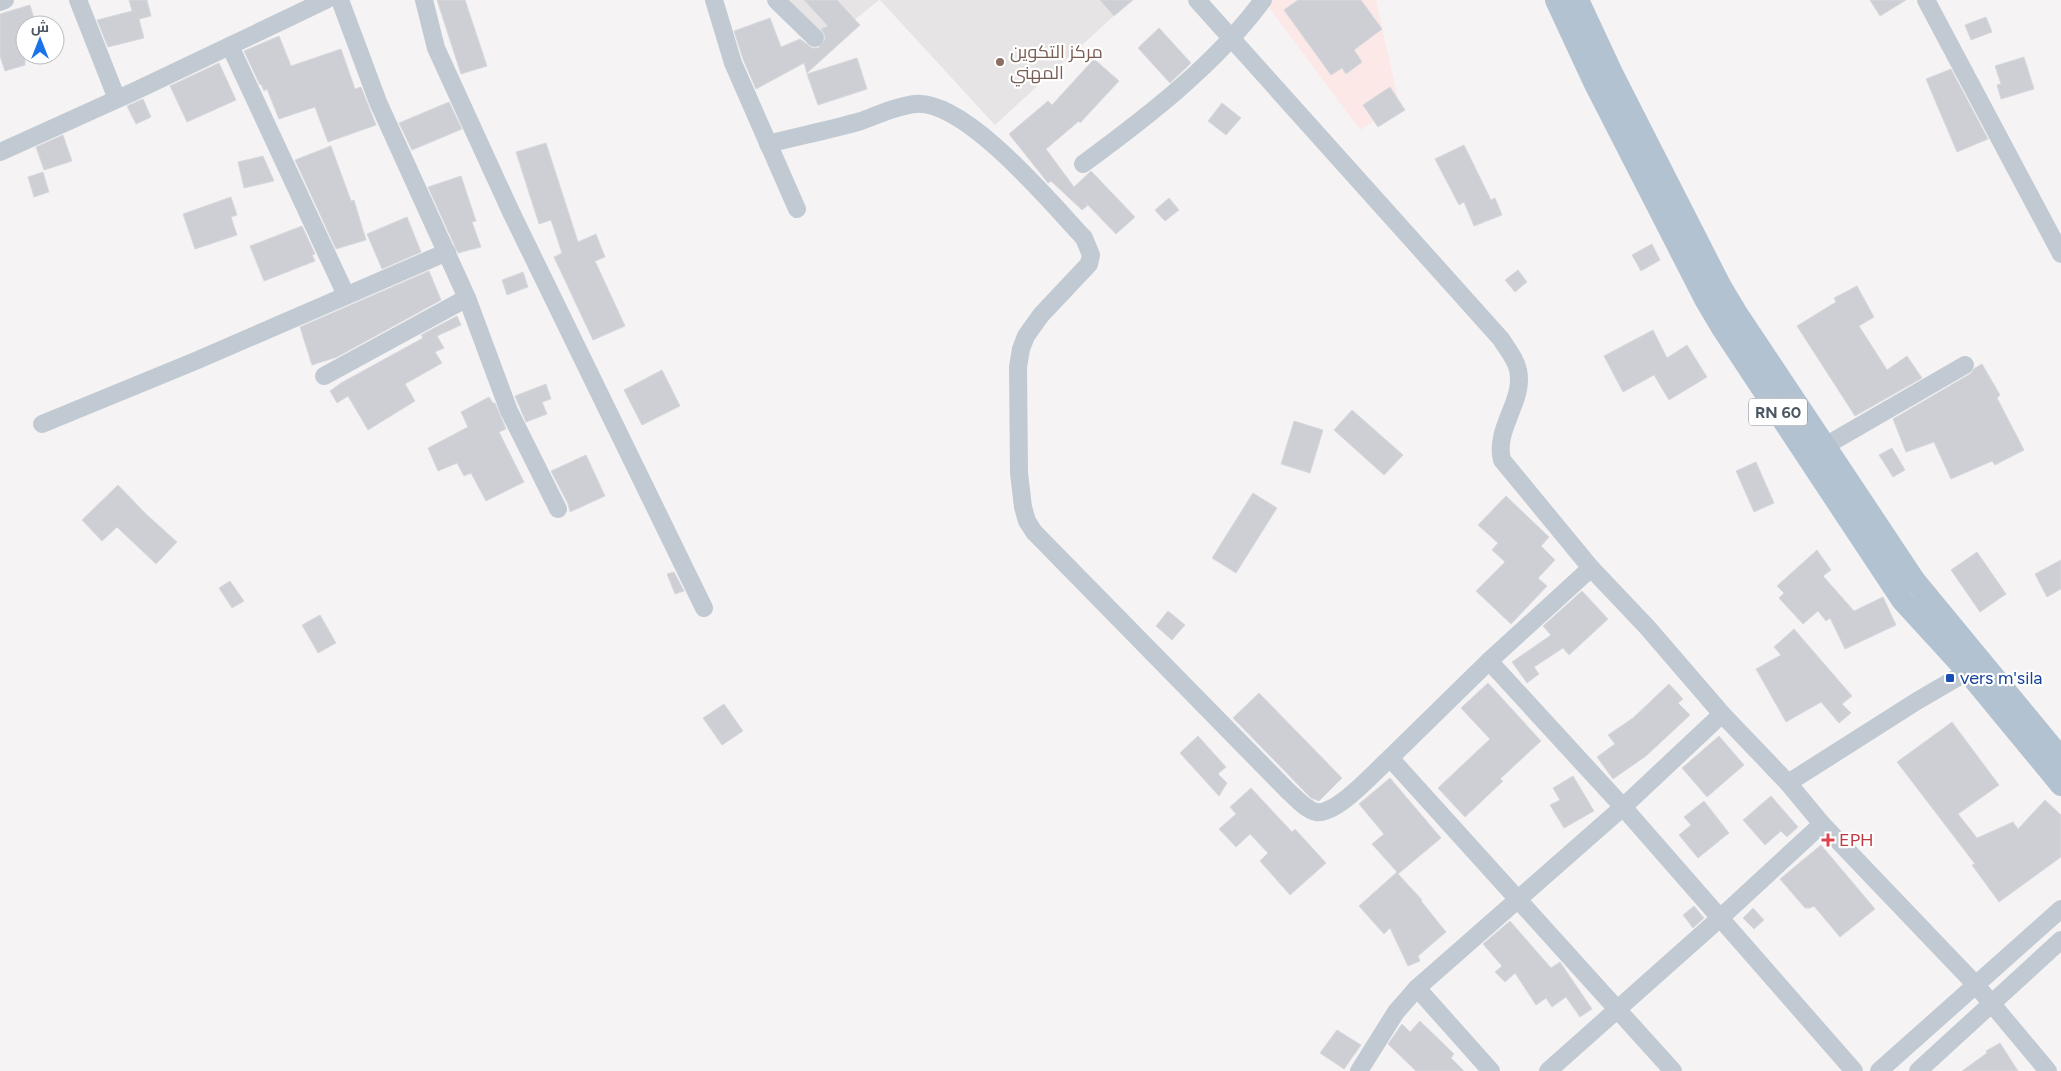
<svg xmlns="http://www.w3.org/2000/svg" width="2061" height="1071" viewBox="0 0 2061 1071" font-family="Figtree,Cairo,sans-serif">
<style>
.education{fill:#e6e4e5}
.medical{fill:#fce8e6}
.building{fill:#cdcfd5;stroke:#d7d9de}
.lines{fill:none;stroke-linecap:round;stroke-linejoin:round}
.minor{stroke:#c1cad2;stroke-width:18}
.major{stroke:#b3c2d1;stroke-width:22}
.education-dot{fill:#8d6e63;stroke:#fff;stroke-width:2}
.transit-dot{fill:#1a4fb4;stroke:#fff;stroke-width:2}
.health-dot{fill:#e0444e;stroke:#fff;stroke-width:2}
.labels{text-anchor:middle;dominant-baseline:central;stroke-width:4.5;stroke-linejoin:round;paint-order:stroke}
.shield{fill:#fff;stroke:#808990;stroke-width:1}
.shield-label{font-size:16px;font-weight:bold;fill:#4a5661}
.education-label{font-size:18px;fill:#785e54;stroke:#fff;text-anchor:start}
.transit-label{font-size:18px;fill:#164399;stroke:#fff;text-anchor:start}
.health-label{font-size:18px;fill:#be3a42;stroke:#fff;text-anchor:start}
</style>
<rect width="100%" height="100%" fill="#f5f3f3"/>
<g class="education">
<polygon points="789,0 879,0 827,42"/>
<polygon points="880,0 1131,0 995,125"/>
</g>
<polygon class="medical" points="1274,0 1376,0 1399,104 1360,130 1268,6"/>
<g class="building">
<polygon points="129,0 147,0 151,16 139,19 144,38 108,47 97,20 132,11"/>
<polygon points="437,0 465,0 487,66 461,74"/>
<polygon points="804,0 837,0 860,25 807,73 804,63 756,89 743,59 734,31 770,18 781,47 800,39 812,48 818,48 825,40 825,35 821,29 828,26"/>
<polygon points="1100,0 1133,0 1114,16"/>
<polygon points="1298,0 1361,0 1382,29 1354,50 1362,62 1346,74 1342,68 1331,75 1284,10"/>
<polygon points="1870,0 1906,0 1880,16"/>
<polygon points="30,5 36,25 25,25 25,65 5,71 0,56 0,14"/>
<polygon points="1986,17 1992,32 1971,40 1965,25"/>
<polygon points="1159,28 1191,63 1170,83 1138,48"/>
<polygon points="279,36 291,66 341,49 355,89 361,87 376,125 328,142 315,107 279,119 267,89 264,91 261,84 260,85 244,51"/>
<polygon points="2024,57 2034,89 2001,99 1997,85 2001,84 1995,66"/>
<polygon points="857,58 867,89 818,105 807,74"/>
<polygon points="1094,59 1119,81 1080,123 1079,121 1046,149 1074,187 1091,171 1135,217 1116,234 1085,202 1088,205 1082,210 1051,181 1048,183 1009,134 1048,101 1052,105"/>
<polygon points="219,63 236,100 187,122 170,86"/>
<polygon points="1951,69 1988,139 1957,152 1926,79"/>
<polygon points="1390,87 1405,110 1378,127 1363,105"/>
<polygon points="143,99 151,117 136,124 127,106"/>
<polygon points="449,102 462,129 412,150 399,123"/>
<polygon points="1222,103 1241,118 1226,135 1208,121"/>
<polygon points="63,135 72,161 44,170 36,147"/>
<polygon points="546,143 578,242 596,234 605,257 595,261 625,326 593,340 554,257 562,253 551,220 539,224 516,152"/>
<polygon points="1464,145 1491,200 1495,198 1502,215 1474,226 1464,202 1459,205 1435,159"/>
<polygon points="331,146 351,201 354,200 366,240 336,249 295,160"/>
<polygon points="263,156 274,181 244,188 238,162"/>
<polygon points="43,172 49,192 34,197 28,177"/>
<polygon points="461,176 476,221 472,222 481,247 458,253 428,187"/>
<polygon points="231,197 237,215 231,217 237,235 195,249 183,214"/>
<polygon points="1169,198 1179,210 1165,221 1155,210"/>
<polygon points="407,217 421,252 382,269 367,234"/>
<polygon points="302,226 315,254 312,255 315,261 264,281 250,246"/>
<polygon points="1652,244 1660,260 1641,271 1632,255"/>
<polygon points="1518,270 1527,282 1515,292 1505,280"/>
<polygon points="429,271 441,300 337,357 312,365 300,327"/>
<polygon points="523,272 528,287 507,295 502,280"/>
<polygon points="1857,286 1874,317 1859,326 1887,370 1907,356 1922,378 1855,416 1797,326 1836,302 1834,298"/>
<polygon points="457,316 461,325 437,336 444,348 435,352 442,363 405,384 415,401 368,430 348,396 337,403 330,391 341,383 423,338 421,335"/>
<polygon points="1653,330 1667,358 1687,345 1707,377 1669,400 1654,375 1623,392 1604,356"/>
<polygon points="1982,364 2000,395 1997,398 2024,450 1995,465 1992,461 1951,479 1934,442 1906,452 1893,419 1970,374 1975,368"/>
<polygon points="662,370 680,406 642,425 624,390"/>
<polygon points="546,384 551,399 542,402 547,414 526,422 515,396"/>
<polygon points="489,397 493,403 495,403 506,429 499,432 524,482 486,501 471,473 464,476 457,463 438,471 428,448 468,427 461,412"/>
<polygon points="1352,410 1403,455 1384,475 1334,430"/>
<polygon points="1294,421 1323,430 1310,473 1281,464"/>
<polygon points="1892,448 1905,470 1893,477 1879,455"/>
<polygon points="586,455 605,496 570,512 568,504 551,471"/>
<polygon points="1756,462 1774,503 1754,512 1736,471"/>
<polygon points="118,485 147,515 177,542 156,564 117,527 102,541 82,520"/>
<polygon points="1253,493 1277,508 1236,573 1212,558"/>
<polygon points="1506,496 1549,537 1541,546 1555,560 1538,578 1547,586 1511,624 1476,591 1505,562 1492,550 1498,543 1478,525"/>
<polygon points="1817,550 1831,570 1823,576 1854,611 1883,597 1896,625 1845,649 1830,618 1826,621 1818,611 1803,624 1779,598 1784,593 1777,586"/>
<polygon points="1977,552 2006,594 1980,612 1951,570"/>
<polygon points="2061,560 2061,589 2047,597 2035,574"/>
<polygon points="674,572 684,591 675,594 667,574"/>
<polygon points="230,581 244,601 232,608 219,588"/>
<polygon points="1582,591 1608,619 1569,655 1563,648 1534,667 1539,674 1527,683 1512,662 1551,635 1543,626"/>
<polygon points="1168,611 1185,625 1172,640 1156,626"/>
<polygon points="320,615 336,643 318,653 302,625"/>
<polygon points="1794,629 1852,696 1842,704 1851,713 1839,723 1821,702 1786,722 1756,669 1781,655 1774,647"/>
<polygon points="1488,683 1541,741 1500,779 1503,781 1465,817 1438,788 1490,739 1461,708"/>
<polygon points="1669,684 1683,699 1678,703 1690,715 1646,756 1613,779 1597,757 1615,744 1608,735 1633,718"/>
<polygon points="1259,693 1342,778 1319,801 1311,798 1233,718"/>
<polygon points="724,704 743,731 722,745 703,718"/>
<polygon points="1952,722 1999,785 1958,814 1977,838 2013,822 2018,829 2045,800 2061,815 2061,857 1999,902 1972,865 1975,864 1897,762"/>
<polygon points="1198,736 1226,767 1218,774 1227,783 1219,796 1180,753"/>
<polygon points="1719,736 1744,765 1707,797 1682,768"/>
<polygon points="1573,776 1594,811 1564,828 1550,805 1560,800 1553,788"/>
<polygon points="1390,778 1441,838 1398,874 1422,900 1421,901 1446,932 1418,956 1420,961 1408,966 1390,928 1384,934 1359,906 1397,872 1372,844 1384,834 1359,804"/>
<polygon points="1251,788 1292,832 1295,829 1326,863 1290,895 1260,861 1268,853 1250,834 1236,847 1219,829 1236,814 1230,807"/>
<polygon points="1771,796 1798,827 1787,837 1781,831 1765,845 1743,820"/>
<polygon points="1704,801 1729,833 1698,858 1679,835 1691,825 1684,817"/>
<polygon points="1821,845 1875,909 1840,937 1814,906 1810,908 1805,908 1780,879"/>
<polygon points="1694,906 1704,918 1693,928 1683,915"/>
<polygon points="1753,908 1764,920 1754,929 1743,918"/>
<polygon points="1510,921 1551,968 1560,962 1592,1009 1580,1017 1566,997 1552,1007 1546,998 1536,1005 1515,973 1505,982 1495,972 1502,966 1483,944"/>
<polygon points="1420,1021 1454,1054 1451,1058 1464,1071 1416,1071 1388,1044 1402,1024 1410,1032"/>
<polygon points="1337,1030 1361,1045 1344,1069 1320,1053"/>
<polygon points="2000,1043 2018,1071 1962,1071 1987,1053 1986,1051"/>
</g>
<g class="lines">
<g class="minor">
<polyline points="78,0 117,99"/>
<polyline points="340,0 378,102 467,298 509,411 558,509"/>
<polyline points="424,0 436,48 511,212 704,608"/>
<polyline points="714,0 733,63 797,209"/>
<polyline points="776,0 815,38"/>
<path d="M 1197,0 L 1501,339 C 1507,349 1516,359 1518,370 C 1525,401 1494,428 1502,460 L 1591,568"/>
<polyline points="1926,0 2061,254"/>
<polyline points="0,2 5,0"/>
<polyline points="230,46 346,295"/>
<path d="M 768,144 C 799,136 830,130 861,121 C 878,115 896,106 915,104 C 965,99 1051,203 1084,238 L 1091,255 L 1089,264 L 1041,315 L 1026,336 L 1021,349 L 1018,367 L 1019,473 L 1023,507 L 1027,521 L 1034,532 L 1288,791 C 1296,798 1306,810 1316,812 C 1337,815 1374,772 1390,758"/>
<polyline points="0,152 133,92 326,0"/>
<path d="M 1083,164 C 1147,117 1216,64 1263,0"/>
<polyline points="324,376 467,298"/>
<polyline points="42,424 193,362 447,252"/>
<polyline points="1825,446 1965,365"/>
<polyline points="1489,661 1591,568 1647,627 1722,714 1788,783 1822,824 1976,985 2048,1071"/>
<polyline points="1788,783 1917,701 1977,666"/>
<polyline points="1417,988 1491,1071"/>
<polyline points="1359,1071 1396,1012 1417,988 1623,807 1722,714"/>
<polyline points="1548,1071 1719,919 1822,824"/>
<polyline points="1673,1071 1390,758 1489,661 1623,807 1854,1071"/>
<polyline points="1879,1071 2061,909"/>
<polyline points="1918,1071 2061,940"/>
</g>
<g class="major">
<polyline points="1556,0 1595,84 1706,301 1722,328 1902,600 1967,671 2061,785"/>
<polyline points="1578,0 1612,73 1721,287 1736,312 1915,581 2061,758"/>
</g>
</g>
<circle class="education-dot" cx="1000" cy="62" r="5"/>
<rect class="transit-dot" x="1945" y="673" width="10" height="10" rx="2.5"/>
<path class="health-dot" d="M1825.5 832.5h5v5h5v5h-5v5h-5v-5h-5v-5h5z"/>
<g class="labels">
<rect class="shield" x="1749" y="398.5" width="58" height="27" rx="4"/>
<g class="shield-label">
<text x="1778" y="412">RN 60</text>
</g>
<g class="education-label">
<text x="1010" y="52">مركز التكوين<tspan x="1010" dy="21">المهني</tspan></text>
</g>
<g class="transit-label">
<text x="1960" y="678">vers m'sila</text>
</g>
<g class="health-label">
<text x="1839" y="840">EPH</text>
</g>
</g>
<g transform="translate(40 40)"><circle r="24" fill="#ffffff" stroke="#b7bbc0"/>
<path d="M0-4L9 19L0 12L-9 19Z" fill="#1a73e8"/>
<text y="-8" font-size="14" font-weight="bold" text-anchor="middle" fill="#4a5661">ش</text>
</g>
</svg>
